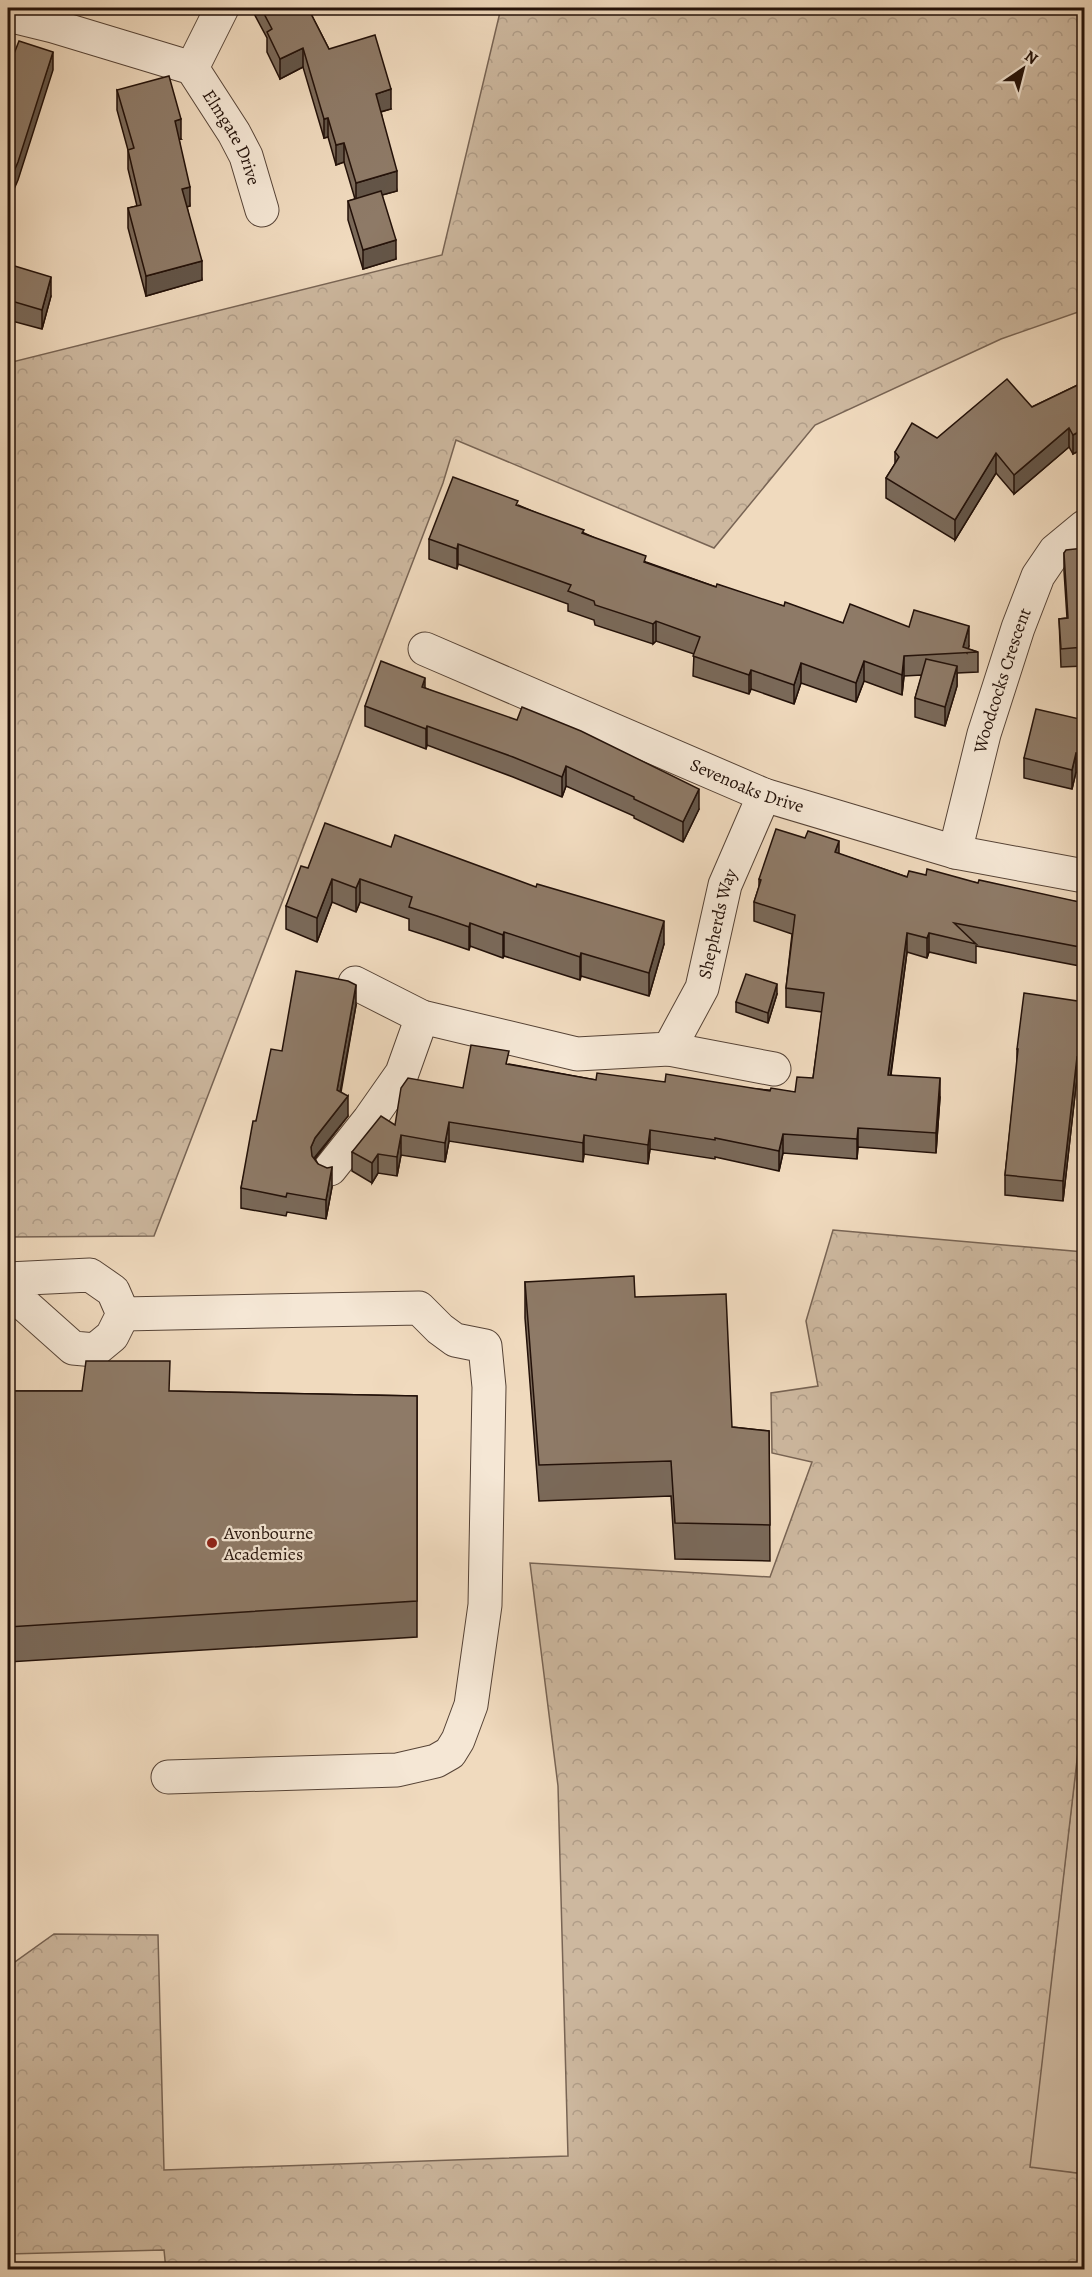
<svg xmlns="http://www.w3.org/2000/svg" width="1092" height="2277" viewBox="0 0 1092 2277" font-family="Alegreya,serif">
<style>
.green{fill:#cdb89f;stroke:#786454;stroke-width:1.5}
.forest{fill:url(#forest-crowns);stroke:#786454;stroke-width:1.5}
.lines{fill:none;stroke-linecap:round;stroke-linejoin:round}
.minor-casing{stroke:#564336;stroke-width:35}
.minor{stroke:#f5e7d5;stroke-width:33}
.wall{fill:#7a6959;stroke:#231109;stroke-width:1.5}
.shaded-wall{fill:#635548;stroke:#231109;stroke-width:1.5}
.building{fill:#8e7a67;stroke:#231109;stroke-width:1.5}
.poi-dot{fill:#8f2418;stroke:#f5e7d5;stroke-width:2}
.labels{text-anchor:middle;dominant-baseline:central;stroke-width:4.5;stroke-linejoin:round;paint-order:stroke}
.street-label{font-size:18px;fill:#231109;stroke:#f5e7d5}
.poi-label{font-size:18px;fill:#231109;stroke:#f5e7d5;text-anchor:start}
</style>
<defs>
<pattern id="forest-crowns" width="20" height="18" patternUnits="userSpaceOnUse" patternTransform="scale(1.5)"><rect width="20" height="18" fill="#cdb89f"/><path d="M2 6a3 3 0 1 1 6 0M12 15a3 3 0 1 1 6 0" fill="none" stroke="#b09d88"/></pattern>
</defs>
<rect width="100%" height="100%" fill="#f0dabe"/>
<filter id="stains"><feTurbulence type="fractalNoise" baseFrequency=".00333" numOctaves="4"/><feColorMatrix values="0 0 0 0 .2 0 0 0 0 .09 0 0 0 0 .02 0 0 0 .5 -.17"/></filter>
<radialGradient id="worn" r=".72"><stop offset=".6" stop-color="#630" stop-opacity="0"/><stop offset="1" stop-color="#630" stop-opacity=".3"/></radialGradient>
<polygon class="green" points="1082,1716 1084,1717 1084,2174 1029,2168"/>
<g class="forest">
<polygon points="501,8 1084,8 1084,310 1001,339 815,425 714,548 456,440 443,483 154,1236 8,1237 8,363 442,255"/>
<polygon points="833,1230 1084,1252 1084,1717 1082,1717 1030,2167 1084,2174 1084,2269 166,2270 164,2250 8,2254 8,1967 54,1934 158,1935 164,2170 568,2156 558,1786 530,1563 770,1577 812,1462 772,1453 771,1393 818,1386 806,1321"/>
</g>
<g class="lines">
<g class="minor-casing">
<g id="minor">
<path id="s1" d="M 8,15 L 53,26 L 192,68 L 234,133 L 246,156 L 262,210"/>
<polyline points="192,68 222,8"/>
<path id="s2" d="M 425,649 L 764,795 L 955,852 L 1084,876"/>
<path id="s3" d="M 955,852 L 984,734 L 1018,628 L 1038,576 L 1055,551 L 1084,527"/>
<path id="s4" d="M 355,983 L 422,1017 L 577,1054 L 669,1049 L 702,988 L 725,885 L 764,795"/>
<polyline points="669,1049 774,1069"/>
<polyline points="330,1169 369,1120 402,1073 422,1017"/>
<polyline points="8,1279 90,1275 113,1291 123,1314 112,1336 95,1350 73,1348 8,1290"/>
<polyline points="123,1314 419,1308 440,1329 455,1340 485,1346 489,1387 485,1605 471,1705 458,1740 450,1753 436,1761 397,1770 168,1777"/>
</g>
</g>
<use href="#minor" class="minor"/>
</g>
<g class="wall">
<polygon points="251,8 308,8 329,49 391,109 381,112 397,191 382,195 396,259 363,269 348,220 348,201 355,199 344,162 336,165 328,137 324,138 303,67 280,79 267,52 267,38"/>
<polygon points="117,90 181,139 179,139 190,206 187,207 202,280 146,296 128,228 128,208 137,206 128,169 128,150 117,110"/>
<polygon points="8,264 51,296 42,329 8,320"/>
<polygon points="1084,382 1084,448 1073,454 1069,447 1014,494 996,473 955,540 886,498 886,478 895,464 895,452 1032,407"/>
<polygon points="518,505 584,533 646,562 716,587 843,623 909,627 969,646 968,649 978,652 978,672 957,673 957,686 945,726 915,717 915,698 922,675 904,676 902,695 864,681 856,702 801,683 794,704 751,689 749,694 693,676 694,654 656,641 653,644 595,625 594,620 568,611 568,604 458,564 457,569 429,559 429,539"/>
<polygon points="1084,548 1084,666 1061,667 1059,619 1067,618 1064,571 1064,553"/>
<polygon points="425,688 699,809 683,842 634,818 634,816 566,786 562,797 513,777 427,745 426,749 365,726 365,706"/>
<polygon points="1084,720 1084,774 1076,772 1072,789 1024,778 1024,758"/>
<polygon points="391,847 664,944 649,996 581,976 580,980 504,956 503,958 470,946 469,950 437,939 409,930 409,919 360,902 356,912 332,902 317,942 286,929 286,906 308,868"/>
<polygon points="839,854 907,877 926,875 978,883 1084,903 1080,966 976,946 976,963 929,952 927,958 907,952 891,1075 940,1097 936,1153 858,1147 857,1159 783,1153 779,1171 715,1157 715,1159 650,1149 648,1164 584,1154 583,1162 449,1141 445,1162 401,1155 397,1176 378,1173 372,1183 352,1171 352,1152 395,1125 509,1064 596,1080 665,1082 795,1092 813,1078 822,1012 786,1007 786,988 792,934 754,921 754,902 759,887 759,879"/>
<polygon points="777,994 768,1023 736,1012 736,1002"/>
<polygon points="1084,1002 1080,1077 1077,1077 1063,1201 1005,1195 1005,1175 1017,1066 1017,1049"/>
<polygon points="356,1005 341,1092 348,1116 315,1159 332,1187 326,1219 287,1212 286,1216 241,1208 241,1188 256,1121 282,1051"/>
<polygon points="525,1282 635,1297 732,1427 769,1431 770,1561 675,1559 671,1496 539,1501 525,1318"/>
<polygon points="8,1391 170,1391 417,1396 417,1637 8,1662"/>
</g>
<g class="shaded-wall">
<polygon points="303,48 303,67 280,79 280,59"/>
<polygon points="53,52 53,70 18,180 8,203 8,185"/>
<polygon points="391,89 391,109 376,113 376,94"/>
<polygon points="328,118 328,137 324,138 324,119"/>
<polygon points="181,119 181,139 175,140 175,121"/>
<polygon points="344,143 344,162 336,165 336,145"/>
<polygon points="397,171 397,191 356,202 356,183"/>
<polygon points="190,187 190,206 182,208 182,189"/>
<polygon points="396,240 396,259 363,269 363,250"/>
<polygon points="202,261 202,280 146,296 146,276"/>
<polygon points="51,277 51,296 42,329 42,310"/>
<polygon points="1069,428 1069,447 1014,494 1014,475"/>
<polygon points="1084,429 1084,448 1073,454 1073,435"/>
<polygon points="996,453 996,473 955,540 955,520"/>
<polygon points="458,544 458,564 457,569 457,549"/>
<polygon points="656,621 656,641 653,644 653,624"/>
<polygon points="969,626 969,646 967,653 963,647"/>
<polygon points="904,656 904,676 902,695 902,675"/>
<polygon points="864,661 864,681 856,702 856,683"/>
<polygon points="801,663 801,683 794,704 794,685"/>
<polygon points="957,666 957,686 945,726 945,707"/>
<polygon points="751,670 751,689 749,694 749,675"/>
<polygon points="425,678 425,697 422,687"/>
<polygon points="427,726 427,745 426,749 426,729"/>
<polygon points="1076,753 1076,772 1072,789 1072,770"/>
<polygon points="566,766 566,786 562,797 562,777"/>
<polygon points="699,789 699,809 683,842 683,822"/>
<polygon points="839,841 839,860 835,852"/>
<polygon points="332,879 332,902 317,942 317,918"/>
<polygon points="360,879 360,902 356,912 356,888"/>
<polygon points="1084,919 1084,939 1080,966 1080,947"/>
<polygon points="664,921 664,944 649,996 649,973"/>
<polygon points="470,923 470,946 469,950 469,927"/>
<polygon points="504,932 504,956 503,958 503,935"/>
<polygon points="907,933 907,952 888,1094 888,1075"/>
<polygon points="929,933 929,952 927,958 927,938"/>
<polygon points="581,953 581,976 580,980 580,957"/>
<polygon points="777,984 777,994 768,1023 768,1013"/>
<polygon points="356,985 356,1005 337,1109 337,1090"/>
<polygon points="1084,1026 1084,1046 1080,1077 1080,1058"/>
<polygon points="1077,1057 1077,1077 1063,1201 1063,1181"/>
<polygon points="940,1078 940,1097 936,1153 936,1133"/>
<polygon points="348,1096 348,1116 315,1157 311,1167 311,1147 315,1138"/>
<polygon points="449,1122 449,1141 445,1162 445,1143"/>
<polygon points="858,1128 858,1147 857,1159 857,1139"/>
<polygon points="650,1130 650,1149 648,1164 648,1145"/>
<polygon points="783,1134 783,1153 779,1171 779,1151"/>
<polygon points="401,1135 401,1155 397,1176 397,1157"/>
<polygon points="584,1135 584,1154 583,1162 583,1143"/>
<polygon points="378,1154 378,1173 372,1183 372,1163"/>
<polygon points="332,1167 332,1187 326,1219 326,1200"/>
</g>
<g class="building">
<polygon points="261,8 308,8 329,49 375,35 391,89 376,94 397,171 356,183 344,143 336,145 328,118 324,119 303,48 280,59 267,32 272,29"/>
<polygon points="19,41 53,52 18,162 8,185 8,69"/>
<polygon points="169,76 181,119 175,121 190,187 182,189 202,261 146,276 128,208 141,205 128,150 134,148 117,90"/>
<polygon points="381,191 396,240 363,250 348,201"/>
<polygon points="8,264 51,277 42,310 8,300"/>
<polygon points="1007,379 1032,407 1084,382 1084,429 1073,435 1069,428 1014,475 996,453 955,520 886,478 899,457 895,452 912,423 937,438"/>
<polygon points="453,477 518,501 516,505 584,530 582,533 646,556 644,562 716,587 717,584 784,606 785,602 843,623 850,604 909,627 914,610 969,626 963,647 978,652 904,656 902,675 864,661 856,683 801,663 794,685 751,670 749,675 693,656 700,637 656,621 653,624 595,605 594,601 568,591 571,585 458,544 457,549 429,539"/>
<polygon points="1084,548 1084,647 1061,649 1059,619 1068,618 1064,553 1066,550"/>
<polygon points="926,659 957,666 945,707 915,698"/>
<polygon points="381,661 425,678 422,687 517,720 522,707 581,731 699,789 683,822 634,799 634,797 566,766 562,777 513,757 427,726 426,729 365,706"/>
<polygon points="1036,709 1084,720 1084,755 1076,753 1072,770 1024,758"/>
<polygon points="325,823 391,847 395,835 536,887 537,884 664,921 649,973 581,953 580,957 504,932 503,935 470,923 469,927 437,916 409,907 412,897 360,879 356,888 332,879 317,918 286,906 301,866 308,868"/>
<polygon points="776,829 805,838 808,831 839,841 835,852 907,877 909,871 926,875 927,869 978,883 979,880 1084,903 1084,919 1080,947 954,923 976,944 929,933 927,938 907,933 888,1075 940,1078 936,1133 858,1128 857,1139 783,1134 779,1151 715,1138 715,1140 650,1130 648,1145 584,1135 583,1143 449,1122 445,1143 401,1135 397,1157 378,1154 372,1163 352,1152 381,1116 395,1125 401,1088 408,1078 463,1088 471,1045 509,1051 506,1064 596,1080 597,1073 665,1082 666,1074 770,1091 771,1088 795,1092 797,1077 813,1078 824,993 786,988 795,915 754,902 761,880 759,879"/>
<polygon points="296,971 348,981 356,985 337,1090 348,1096 315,1138 311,1147 312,1156 318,1164 327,1168 332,1167 326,1200 287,1193 286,1197 241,1188 253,1121 256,1121 271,1049 282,1051"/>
<polygon points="746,974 777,984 768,1013 736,1002"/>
<polygon points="1024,993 1084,1002 1084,1026 1080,1058 1077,1057 1063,1181 1005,1175 1018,1049 1017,1049"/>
<polygon points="634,1276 635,1297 726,1294 732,1427 769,1431 770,1525 675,1523 671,1461 539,1465 525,1282"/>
<polygon points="86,1361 170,1361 169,1391 417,1396 417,1601 8,1627 8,1391 82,1391"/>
</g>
<circle class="poi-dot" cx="212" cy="1543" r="6"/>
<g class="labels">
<g class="street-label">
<text stroke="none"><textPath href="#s1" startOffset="272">Elmgate Drive</textPath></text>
<text stroke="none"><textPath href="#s3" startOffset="178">Woodcocks Crescent</textPath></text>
<text stroke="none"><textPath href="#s2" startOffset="350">Sevenoaks Drive</textPath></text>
<text stroke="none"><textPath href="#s4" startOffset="462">Shepherds Way</textPath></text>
</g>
<g class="poi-label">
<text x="224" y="1533">Avonbourne<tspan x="224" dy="21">Academies</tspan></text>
</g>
</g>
<rect width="1092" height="2277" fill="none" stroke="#f0dabe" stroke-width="30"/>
<rect x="9" y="9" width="1074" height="2259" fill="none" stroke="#231109" stroke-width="3"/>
<rect x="15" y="15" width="1062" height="2247" fill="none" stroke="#231109" stroke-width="1.5"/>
<g transform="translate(1023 69) rotate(35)" stroke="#f5e7d5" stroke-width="4.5" paint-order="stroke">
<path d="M0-4.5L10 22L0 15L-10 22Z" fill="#231109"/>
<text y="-9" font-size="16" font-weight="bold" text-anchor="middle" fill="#231109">N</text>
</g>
<rect width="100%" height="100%" filter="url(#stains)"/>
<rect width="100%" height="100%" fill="url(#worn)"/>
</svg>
